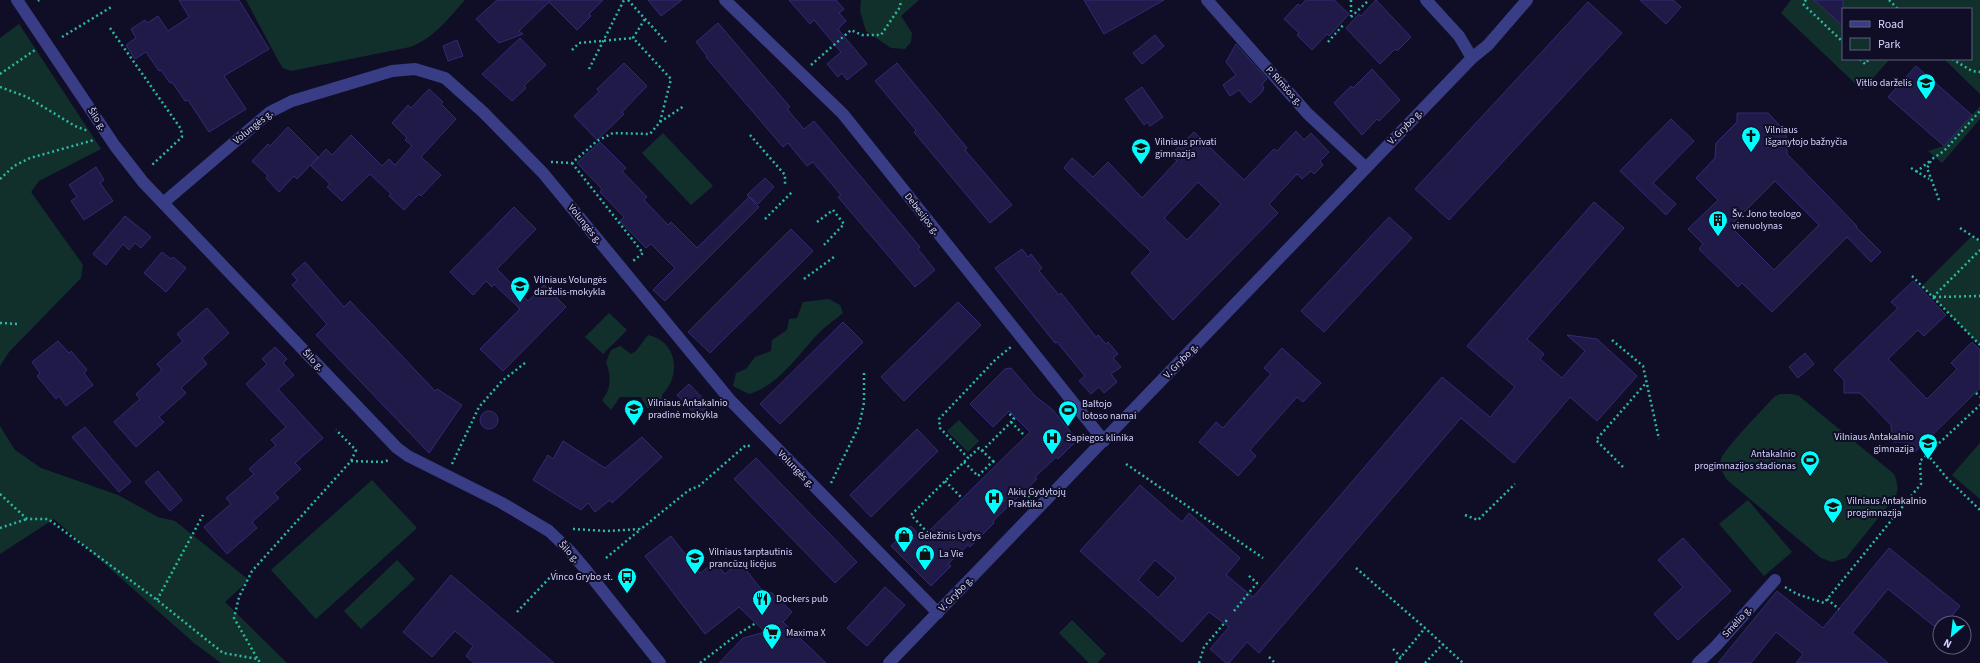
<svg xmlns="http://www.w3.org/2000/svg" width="1980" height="663" viewBox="0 0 1980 663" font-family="'Source Sans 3',sans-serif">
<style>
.green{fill:#11302c}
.building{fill:#1f1a48;stroke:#322b74;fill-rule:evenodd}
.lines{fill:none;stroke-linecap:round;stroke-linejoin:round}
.path{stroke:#2bbba4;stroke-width:2.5;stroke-dasharray:2 3;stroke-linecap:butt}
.street{stroke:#383d86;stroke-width:12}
.labels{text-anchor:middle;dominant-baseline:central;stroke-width:4;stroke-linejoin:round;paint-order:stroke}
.poi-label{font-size:10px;fill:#d4d3ff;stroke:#100e26;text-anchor:start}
.street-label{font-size:10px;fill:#d4d3ff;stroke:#100e26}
</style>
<rect width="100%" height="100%" fill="#100e26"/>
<g class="green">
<path d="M 246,0 L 465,0 C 448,19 434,38 410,47 L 291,71 L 283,68 L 279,62 Z"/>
<polygon points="861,0 919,0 901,16 912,33 911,42 905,49 891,48 866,31 860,11"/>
<polygon points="1791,0 1980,0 1980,94 1944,59 1971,59 1971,9 1843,9 1843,59 1890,59 1862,90 1781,13"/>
<polygon points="19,24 101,149 39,181 31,192 83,265 81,278 9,352 0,366 0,38"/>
<polygon points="1980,106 1980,119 1942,163 1928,151 1944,146"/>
<polygon points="663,133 713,186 691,205 642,153"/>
<polygon points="1972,236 1980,241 1980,345 1922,286"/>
<path d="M 829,299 L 840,305 L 843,313 C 833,321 823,328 814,338 C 797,358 775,387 749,394 L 733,386 L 736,373 L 746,369 L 755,357 L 771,351 L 772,340 L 787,330 L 789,319 L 797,318 L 803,302 Z"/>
<polygon points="609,313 627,330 603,354 585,337"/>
<path d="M 648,335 C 677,341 682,375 662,395 L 662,402 L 656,408 L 647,408 L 641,397 L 620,397 L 611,410 L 602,400 C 612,389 611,375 606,362 L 611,350 L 620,346 L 631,354 L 636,351 Z"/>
<path d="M 1780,394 L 1792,394 L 1799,396 L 1894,474 C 1897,482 1899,488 1896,496 L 1846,558 L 1832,562 L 1821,558 L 1727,480 C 1723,474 1719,467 1721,459 C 1724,449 1764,408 1774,397 Z"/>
<polygon points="959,420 979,441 968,452 947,431"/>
<polygon points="0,426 15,450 41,468 118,495 158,517 175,521 249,580 225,602 287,663 221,663 194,643 54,519 0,554"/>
<polygon points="1980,443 1980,499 1952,475"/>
<polygon points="372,480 417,528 316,619 271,570"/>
<polygon points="1748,500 1792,552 1764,576 1719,524"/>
<polygon points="397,560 415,579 361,629 344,611"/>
<polygon points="1072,620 1106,654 1097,663 1089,663 1059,633"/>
</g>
<g class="building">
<polygon points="179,0 239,0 269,49 224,76 246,109 209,132 188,100 185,101 172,82 170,83 161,70 159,71 146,52 135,59 126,45 136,38 131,29 145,20 147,23 158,16 168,31 189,17"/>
<polygon points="497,0 603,0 589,14 591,16 577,30 549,2 519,31 523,34 499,43 476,19"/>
<polygon points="648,0 682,0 661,16"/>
<polygon points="789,0 836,0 844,9 839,13 846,21 838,29 867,64 847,80 842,73 838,77 827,64 841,52 814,20 810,24"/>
<polygon points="1084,0 1164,0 1104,34"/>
<polygon points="1306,0 1334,0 1349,14 1329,36 1327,34 1312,50 1297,35 1299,33 1284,19 1298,4 1300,6"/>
<polygon points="1376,0 1411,37 1397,51 1395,49 1380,64 1346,28 1359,14 1361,16"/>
<polygon points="1640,0 1673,0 1681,7 1666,24"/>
<polygon points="1814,0 1843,0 1843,26"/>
<polygon points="1588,2 1622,33 1449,220 1415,189"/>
<polygon points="718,23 790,107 787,109 804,129 814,121 920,247 918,249 935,270 915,287 838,197 841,195 813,162 807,166 788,143 783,147 706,57 707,56 696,42"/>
<polygon points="1155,35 1164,46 1142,64 1133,53"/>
<polygon points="520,38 546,65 524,86 526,88 512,101 482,74"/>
<polygon points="457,40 463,56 448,61 443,46"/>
<polygon points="1236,44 1267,79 1262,84 1264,88 1262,92 1250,103 1239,90 1230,96 1223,85 1236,75 1226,62"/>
<polygon points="624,63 647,86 622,112 624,114 597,140 574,116 599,92 597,89"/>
<polygon points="897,63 967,148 965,150 1012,205 990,223 914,132 916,130 875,81"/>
<polygon points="1916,66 1972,115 1944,146 1888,97"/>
<polygon points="1372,69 1400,100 1379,121 1377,119 1362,135 1334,103 1351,86 1353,88"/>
<polygon points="1142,87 1163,117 1150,126 1148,122 1144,125 1125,99"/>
<polygon points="429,89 443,102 441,104 456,119 421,157 441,175 421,196 419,194 404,210 389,196 391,194 370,174 342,201 327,187 330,184 311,166 326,149 332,155 351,135 382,166 389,159 395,165 412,146 405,140 407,138 392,123 408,105 411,108"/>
<path d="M 1737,113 L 1768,113 L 1786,132 L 1787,154 L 1857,226 L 1856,227 L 1881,252 L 1871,262 L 1847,237 L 1772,312 L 1742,283 L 1738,287 L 1699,249 L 1703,244 L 1688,229 L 1718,200 L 1696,178 L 1715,158 L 1716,143 L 1737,122 ZM 1775,181 L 1819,225 L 1774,270 L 1730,226 Z"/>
<polygon points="1671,119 1694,141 1653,183 1676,204 1666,215 1620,171"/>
<polygon points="288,127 318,157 297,179 294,176 279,192 266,178 268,176 252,161 268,144 270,146"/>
<path d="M 1296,131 L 1304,140 L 1311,133 L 1329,152 L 1320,161 L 1323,165 L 1314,174 L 1311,171 L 1302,179 L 1297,174 L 1269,204 L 1278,213 L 1173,320 L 1131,273 L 1151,252 L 1064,168 L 1072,158 L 1093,177 L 1108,162 L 1142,198 L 1177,161 L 1170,155 L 1194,132 L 1244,180 L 1274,149 L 1277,151 ZM 1198,182 L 1221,204 L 1187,240 L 1164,218 Z"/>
<polygon points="600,142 626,168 622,171 647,197 644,200 668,225 671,222 697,248 749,197 759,207 665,301 653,290 675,268 651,244 646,248 620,221 624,217 600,192 602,189 577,163"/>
<polygon points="96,167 104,180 100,183 113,201 84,220 71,201 77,197 69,185"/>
<polygon points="765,178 774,187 758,204 747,195"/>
<path d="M 1594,202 L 1624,228 L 1527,339 L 1544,354 L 1540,359 L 1562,378 L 1585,351 L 1567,335 L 1597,339 L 1637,376 L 1597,421 L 1570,397 L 1514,463 L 1461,418 L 1259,653 L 1247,642 L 1229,663 L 1226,663 L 1210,649 L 1229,627 L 1209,612 L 1182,642 L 1080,551 L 1140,485 L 1182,522 L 1189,513 L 1240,558 L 1226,575 L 1253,597 L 1442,377 L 1490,417 L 1515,387 L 1467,346 ZM 1155,560 L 1176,578 L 1158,598 L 1138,580 Z"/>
<polygon points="514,207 536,229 497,269 528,301 544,285 566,307 503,371 480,349 520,309 494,284 492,287 486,281 473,295 450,272"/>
<polygon points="125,216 151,237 141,248 135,243 129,250 123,244 106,265 93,254"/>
<polygon points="1389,217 1412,238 1324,332 1301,311"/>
<polygon points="791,229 813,251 710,353 688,332"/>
<polygon points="1022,249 1028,257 1031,254 1042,268 1039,271 1059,295 1061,293 1096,337 1098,335 1106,344 1108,342 1118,354 1113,358 1121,367 1111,374 1117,382 1104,393 1099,387 1091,394 1079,381 1085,376 1057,342 1055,343 995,268"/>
<polygon points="162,252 171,259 173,257 186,268 166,292 144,273"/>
<polygon points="305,262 344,307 350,301 435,391 437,389 462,405 429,453 316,335 327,324 292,285 297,280 292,274"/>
<polygon points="1913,281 1946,315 1924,336 1918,330 1888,359 1927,399 1957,369 1951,363 1972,342 1980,350 1980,388 1915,452 1905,442 1893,442 1891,425 1860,393 1844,393 1844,380 1834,370 1898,308 1891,302"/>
<polygon points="958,302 981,325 904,401 881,377"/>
<polygon points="207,308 229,333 202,358 207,364 181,388 186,393 159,417 164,422 136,447 114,422 140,399 136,394 162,370 157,364 183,341 177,334"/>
<polygon points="843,322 863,342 780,424 760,404"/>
<polygon points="58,341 69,353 71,351 87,370 84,373 93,385 66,406 59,396 56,399 37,376 40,373 32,362"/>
<polygon points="275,347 287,359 283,363 294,375 278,389 323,438 295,463 301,469 274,493 279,498 252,522 257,528 227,554 204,527 231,504 226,498 254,474 249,469 276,445 271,440 286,427 246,384 267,364 262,359"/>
<polygon points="1282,348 1321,383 1303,402 1297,397 1250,450 1256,456 1238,476 1199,442 1216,422 1223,428 1271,374 1264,368"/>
<polygon points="1805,353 1814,364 1798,378 1789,367"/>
<polygon points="1011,368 1035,396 1053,410 1077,440 1058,459 1056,457 1035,477 1037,479 993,521 994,523 970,547 968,545 948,564 951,566 931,586 891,546 911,526 922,538 1030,432 1009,411 993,427 970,404 1005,369"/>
<polygon points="689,384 709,405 697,416 677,395"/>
<circle cx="489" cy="420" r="9"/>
<polygon points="85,427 131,482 119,492 72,437"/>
<polygon points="917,429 938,451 871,517 850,495"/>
<polygon points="642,437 662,457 612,503 610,500 595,512 588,503 581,510 533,480 548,455 553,459 563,441 605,468"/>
<polygon points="756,458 857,562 835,583 734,479"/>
<polygon points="158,471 182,500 170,511 145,482"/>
<polygon points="671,536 700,573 715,562 725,574 740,562 767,597 771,592 792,612 783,622 826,663 719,663 743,638 765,632 739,607 705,634 645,556"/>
<polygon points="1683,538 1731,591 1678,640 1654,614 1683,587 1658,560"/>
<polygon points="1889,548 1960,606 1946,623 1940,623 1939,630 1888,589 1852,633 1888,663 1796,663 1803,654 1776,632 1751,663 1718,663 1777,591 1823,628"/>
<polygon points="451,575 554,663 474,663 466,656 473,646 455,631 432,657 403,632"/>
<polygon points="885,587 905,605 867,646 847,628"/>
</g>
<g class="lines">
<g class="path">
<polyline points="628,0 666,42"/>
<polyline points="1351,0 1351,16"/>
<polyline points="1806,0 1803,4 1843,42"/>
<polyline points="1889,0 1898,9"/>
<polyline points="38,1 39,0"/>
<polyline points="1351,17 1369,0"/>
<polyline points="110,28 181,129 182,137 152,165"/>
<polyline points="62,37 113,6"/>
<polyline points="1328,42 1344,24"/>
<polyline points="572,50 579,43 633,38"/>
<polyline points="1860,59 1865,64 1869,59"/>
<polyline points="1952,59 1972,71 1980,72"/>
<polyline points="811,65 851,30 862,35 881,35 900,7 901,0"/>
<polyline points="589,69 624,0"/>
<polyline points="0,74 35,50"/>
<polyline points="0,87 27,97 75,126 88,131"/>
<polyline points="660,122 684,106"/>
<polyline points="750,135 785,175 785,185"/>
<polyline points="551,162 572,163 597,141 613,133 650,134 660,122 671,79 633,38 645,19"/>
<polyline points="572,163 643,253 633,261"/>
<polyline points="1911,168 1929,179"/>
<polyline points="1916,172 1930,161"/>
<polyline points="0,179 14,166 30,158 94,140"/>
<polyline points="1939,200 1927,168 1932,159 1944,151 1980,111"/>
<polyline points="765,219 792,192"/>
<polyline points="817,222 833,210 844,224 824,245"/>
<polyline points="1960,228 1980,241"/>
<polyline points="1912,276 1980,345"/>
<polyline points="804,279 834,257"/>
<polyline points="1933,297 1980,250"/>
<polyline points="1934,297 1980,296"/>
<polyline points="0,323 19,324"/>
<polyline points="1612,340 1643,366 1659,439"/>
<polyline points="1976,393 1980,397"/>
<polyline points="1011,422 1025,436"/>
<polyline points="982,451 1014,419 1008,412"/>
<polyline points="1927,454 1946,477 1980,510"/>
<polyline points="351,461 382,462 390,460"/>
<polyline points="993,461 996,465"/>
<polyline points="964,462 978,476 993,461 979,448 968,458"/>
<polyline points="452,464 479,407 502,381 525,363"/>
<polyline points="1126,464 1263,558"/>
<polyline points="1623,467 1596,440 1646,383"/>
<polyline points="945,481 962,498"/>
<polyline points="831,483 859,426 864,403 864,371"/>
<polyline points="1025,492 1030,497"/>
<polyline points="0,494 27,519 48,519 157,600 223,653 258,659 260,663"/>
<polyline points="1465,515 1478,520 1515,484"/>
<polyline points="0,528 27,519"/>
<polyline points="573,529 607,531 641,529 689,490 699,486 746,445 752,447"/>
<polyline points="928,533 911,515 968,458 940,428 939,419 996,359 1011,347"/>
<polyline points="606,558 641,529"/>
<polyline points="1356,568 1425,628 1463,663"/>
<polyline points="1785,587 1797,594 1824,603 1921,484 1920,461 1980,405"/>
<polyline points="1827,599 1839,609"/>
<polyline points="157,600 203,515"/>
<polyline points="1234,611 1257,583 1248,575"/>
<polyline points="517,612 558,569"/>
<polyline points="1393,649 1401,657"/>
<polyline points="1269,657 1275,663"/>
<polyline points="257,658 234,618 239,597 252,571 351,461 356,450 336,430"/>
<polyline points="700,663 738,634 756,623"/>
<polyline points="1199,663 1204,647 1227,620"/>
<polyline points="1396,663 1425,628"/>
<polyline points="1425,663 1443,644"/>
</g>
<g class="street">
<polyline points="17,0 115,146 143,182 397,448 408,456 502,503 549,531 569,550 586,570 660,663"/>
<polyline points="725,0 843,114 1104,441"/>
<polyline points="1207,0 1308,114 1366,168"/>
<polyline points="1426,0 1459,36 1472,58"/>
<polyline points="163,203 270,112 292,101 392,71 415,69 445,78 483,112 543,173 731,401 938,613"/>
<polyline points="889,663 1472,58 1488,45 1527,0"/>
<polyline points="1698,663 1716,646 1775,580"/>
</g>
</g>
<defs>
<g id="school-pin" transform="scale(1)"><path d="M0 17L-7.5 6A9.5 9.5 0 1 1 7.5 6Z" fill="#00fefe" stroke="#100e26"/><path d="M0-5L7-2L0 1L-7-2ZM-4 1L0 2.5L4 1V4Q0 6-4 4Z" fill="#111"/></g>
<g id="church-pin" transform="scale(1)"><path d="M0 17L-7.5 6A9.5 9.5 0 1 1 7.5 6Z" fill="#00fefe" stroke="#100e26"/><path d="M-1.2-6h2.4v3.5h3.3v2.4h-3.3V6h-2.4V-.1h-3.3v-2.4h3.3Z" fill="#111"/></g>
<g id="building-pin" transform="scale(1)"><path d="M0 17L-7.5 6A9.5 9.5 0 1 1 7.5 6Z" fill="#00fefe" stroke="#100e26"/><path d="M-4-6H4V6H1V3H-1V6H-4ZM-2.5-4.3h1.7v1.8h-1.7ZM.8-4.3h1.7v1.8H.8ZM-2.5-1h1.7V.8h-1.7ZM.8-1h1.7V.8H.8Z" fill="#111"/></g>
<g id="stadium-pin" transform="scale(1)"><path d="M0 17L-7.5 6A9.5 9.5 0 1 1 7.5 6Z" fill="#00fefe" stroke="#100e26"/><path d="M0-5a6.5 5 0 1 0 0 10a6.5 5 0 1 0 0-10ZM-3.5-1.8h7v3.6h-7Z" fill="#111"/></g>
<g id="hospital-pin" transform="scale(1)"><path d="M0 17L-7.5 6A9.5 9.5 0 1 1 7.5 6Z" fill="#00fefe" stroke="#100e26"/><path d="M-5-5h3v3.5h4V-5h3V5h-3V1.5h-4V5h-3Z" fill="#111"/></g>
<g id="shop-pin" transform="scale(1)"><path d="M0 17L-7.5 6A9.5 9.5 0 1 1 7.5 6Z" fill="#00fefe" stroke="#100e26"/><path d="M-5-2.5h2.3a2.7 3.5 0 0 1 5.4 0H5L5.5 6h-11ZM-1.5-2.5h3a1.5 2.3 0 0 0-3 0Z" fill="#111"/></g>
<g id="bus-pin" transform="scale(1)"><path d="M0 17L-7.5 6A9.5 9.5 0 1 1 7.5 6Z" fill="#00fefe" stroke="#100e26"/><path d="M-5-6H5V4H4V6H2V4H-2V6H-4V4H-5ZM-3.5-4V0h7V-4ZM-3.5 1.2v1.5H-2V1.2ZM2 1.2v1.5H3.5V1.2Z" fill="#111"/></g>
<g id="restaurant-pin" transform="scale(1)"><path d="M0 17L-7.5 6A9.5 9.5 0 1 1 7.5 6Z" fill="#00fefe" stroke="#100e26"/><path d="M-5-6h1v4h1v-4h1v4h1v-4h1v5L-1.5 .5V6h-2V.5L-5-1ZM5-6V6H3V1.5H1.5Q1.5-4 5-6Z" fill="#111"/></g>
<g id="supermarket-pin" transform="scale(1)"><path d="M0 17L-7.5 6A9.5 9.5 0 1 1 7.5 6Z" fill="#00fefe" stroke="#100e26"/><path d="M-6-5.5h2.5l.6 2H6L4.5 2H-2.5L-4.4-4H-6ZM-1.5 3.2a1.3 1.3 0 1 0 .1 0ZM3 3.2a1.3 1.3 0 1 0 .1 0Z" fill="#111"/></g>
</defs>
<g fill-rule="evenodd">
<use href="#school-pin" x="1926" y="83"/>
<use href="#church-pin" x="1751" y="136"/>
<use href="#school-pin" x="1141" y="148"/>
<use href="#building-pin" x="1718" y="220"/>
<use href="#school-pin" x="520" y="286"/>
<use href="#school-pin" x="634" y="409"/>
<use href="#stadium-pin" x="1068" y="410"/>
<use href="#hospital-pin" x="1052" y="438"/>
<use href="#school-pin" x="1928" y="443"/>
<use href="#stadium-pin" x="1810" y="460"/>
<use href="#hospital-pin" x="994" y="498"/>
<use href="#school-pin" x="1833" y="507"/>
<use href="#shop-pin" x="904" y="536"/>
<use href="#shop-pin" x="925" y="554"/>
<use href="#school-pin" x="695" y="558"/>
<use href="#bus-pin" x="627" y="577"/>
<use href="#restaurant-pin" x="762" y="599"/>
<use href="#supermarket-pin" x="772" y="633"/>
</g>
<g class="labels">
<g class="poi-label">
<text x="1912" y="83" text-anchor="end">Vitlio darželis</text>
<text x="1765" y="130">Vilniaus<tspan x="1765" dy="12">Išganytojo bažnyčia</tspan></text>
<text x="1155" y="142">Vilniaus privati<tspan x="1155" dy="12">gimnazija</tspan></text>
<text x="1732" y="214">Šv. Jono teologo<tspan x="1732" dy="12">vienuolynas</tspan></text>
<text x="534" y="280">Vilniaus Volungės<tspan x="534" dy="12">darželis-mokykla</tspan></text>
<text x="648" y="403">Vilniaus Antakalnio<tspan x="648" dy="12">pradinė mokykla</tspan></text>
<text x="1082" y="404">Baltojo<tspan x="1082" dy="12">lotoso namai</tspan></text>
<text x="1914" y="437" text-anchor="end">Vilniaus Antakalnio<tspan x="1914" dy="12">gimnazija</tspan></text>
<text x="1066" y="438">Sapiegos klinika</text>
<text x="1796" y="454" text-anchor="end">Antakalnio<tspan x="1796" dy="12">progimnazijos stadionas</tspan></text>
<text x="1008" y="492">Akių Gydytojų<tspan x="1008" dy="12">Praktika</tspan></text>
<text x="1847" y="501">Vilniaus Antakalnio<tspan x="1847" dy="12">progimnazija</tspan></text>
<text x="918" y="536">Geležinis Lydys</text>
<text x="709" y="552">Vilniaus tarptautinis<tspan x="709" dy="12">prancūzų licėjus</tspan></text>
<text x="939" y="554">La Vie</text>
<text x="613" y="577" text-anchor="end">Vinco Grybo st.</text>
<text x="776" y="599">Dockers pub</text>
<text x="786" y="633">Maxima X</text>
</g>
<g class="street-label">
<text transform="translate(1284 86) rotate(48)">P. Rimšos g.</text>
<text transform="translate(97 119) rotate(56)">Šilo g.</text>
<text transform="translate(253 127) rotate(-39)">Volungės g.</text>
<text transform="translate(1405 127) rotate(-46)">V. Grybo g.</text>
<text transform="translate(922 214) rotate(52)">Debesijos g.</text>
<text transform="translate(585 224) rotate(51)">Volungės g.</text>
<text transform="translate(313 360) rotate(46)">Šilo g.</text>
<text transform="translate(1181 361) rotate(-46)">V. Grybo g.</text>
<text transform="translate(796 469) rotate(46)">Volungės g.</text>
<text transform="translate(569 552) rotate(47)">Šilo g.</text>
<text transform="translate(956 594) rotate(-46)">V. Grybo g.</text>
<text transform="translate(1737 622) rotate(-48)">Smėlio g.</text>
</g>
</g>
<rect x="1842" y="8" width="130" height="52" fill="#100e26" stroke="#5e5d7d"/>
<rect x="1850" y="21" width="20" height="6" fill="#383d86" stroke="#5e5d7d"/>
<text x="1878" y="28" font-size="12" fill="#d4d3ff">Road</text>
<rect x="1850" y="38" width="20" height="12" fill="#11302c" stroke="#5e5d7d"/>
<text x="1878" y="48" font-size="12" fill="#d4d3ff">Park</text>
<g transform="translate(1952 635) rotate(208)"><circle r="19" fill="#100e26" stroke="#5e5d7d"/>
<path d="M0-3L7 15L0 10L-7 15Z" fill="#00fefe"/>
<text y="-6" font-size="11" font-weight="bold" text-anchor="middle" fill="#d4d3ff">N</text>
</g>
</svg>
